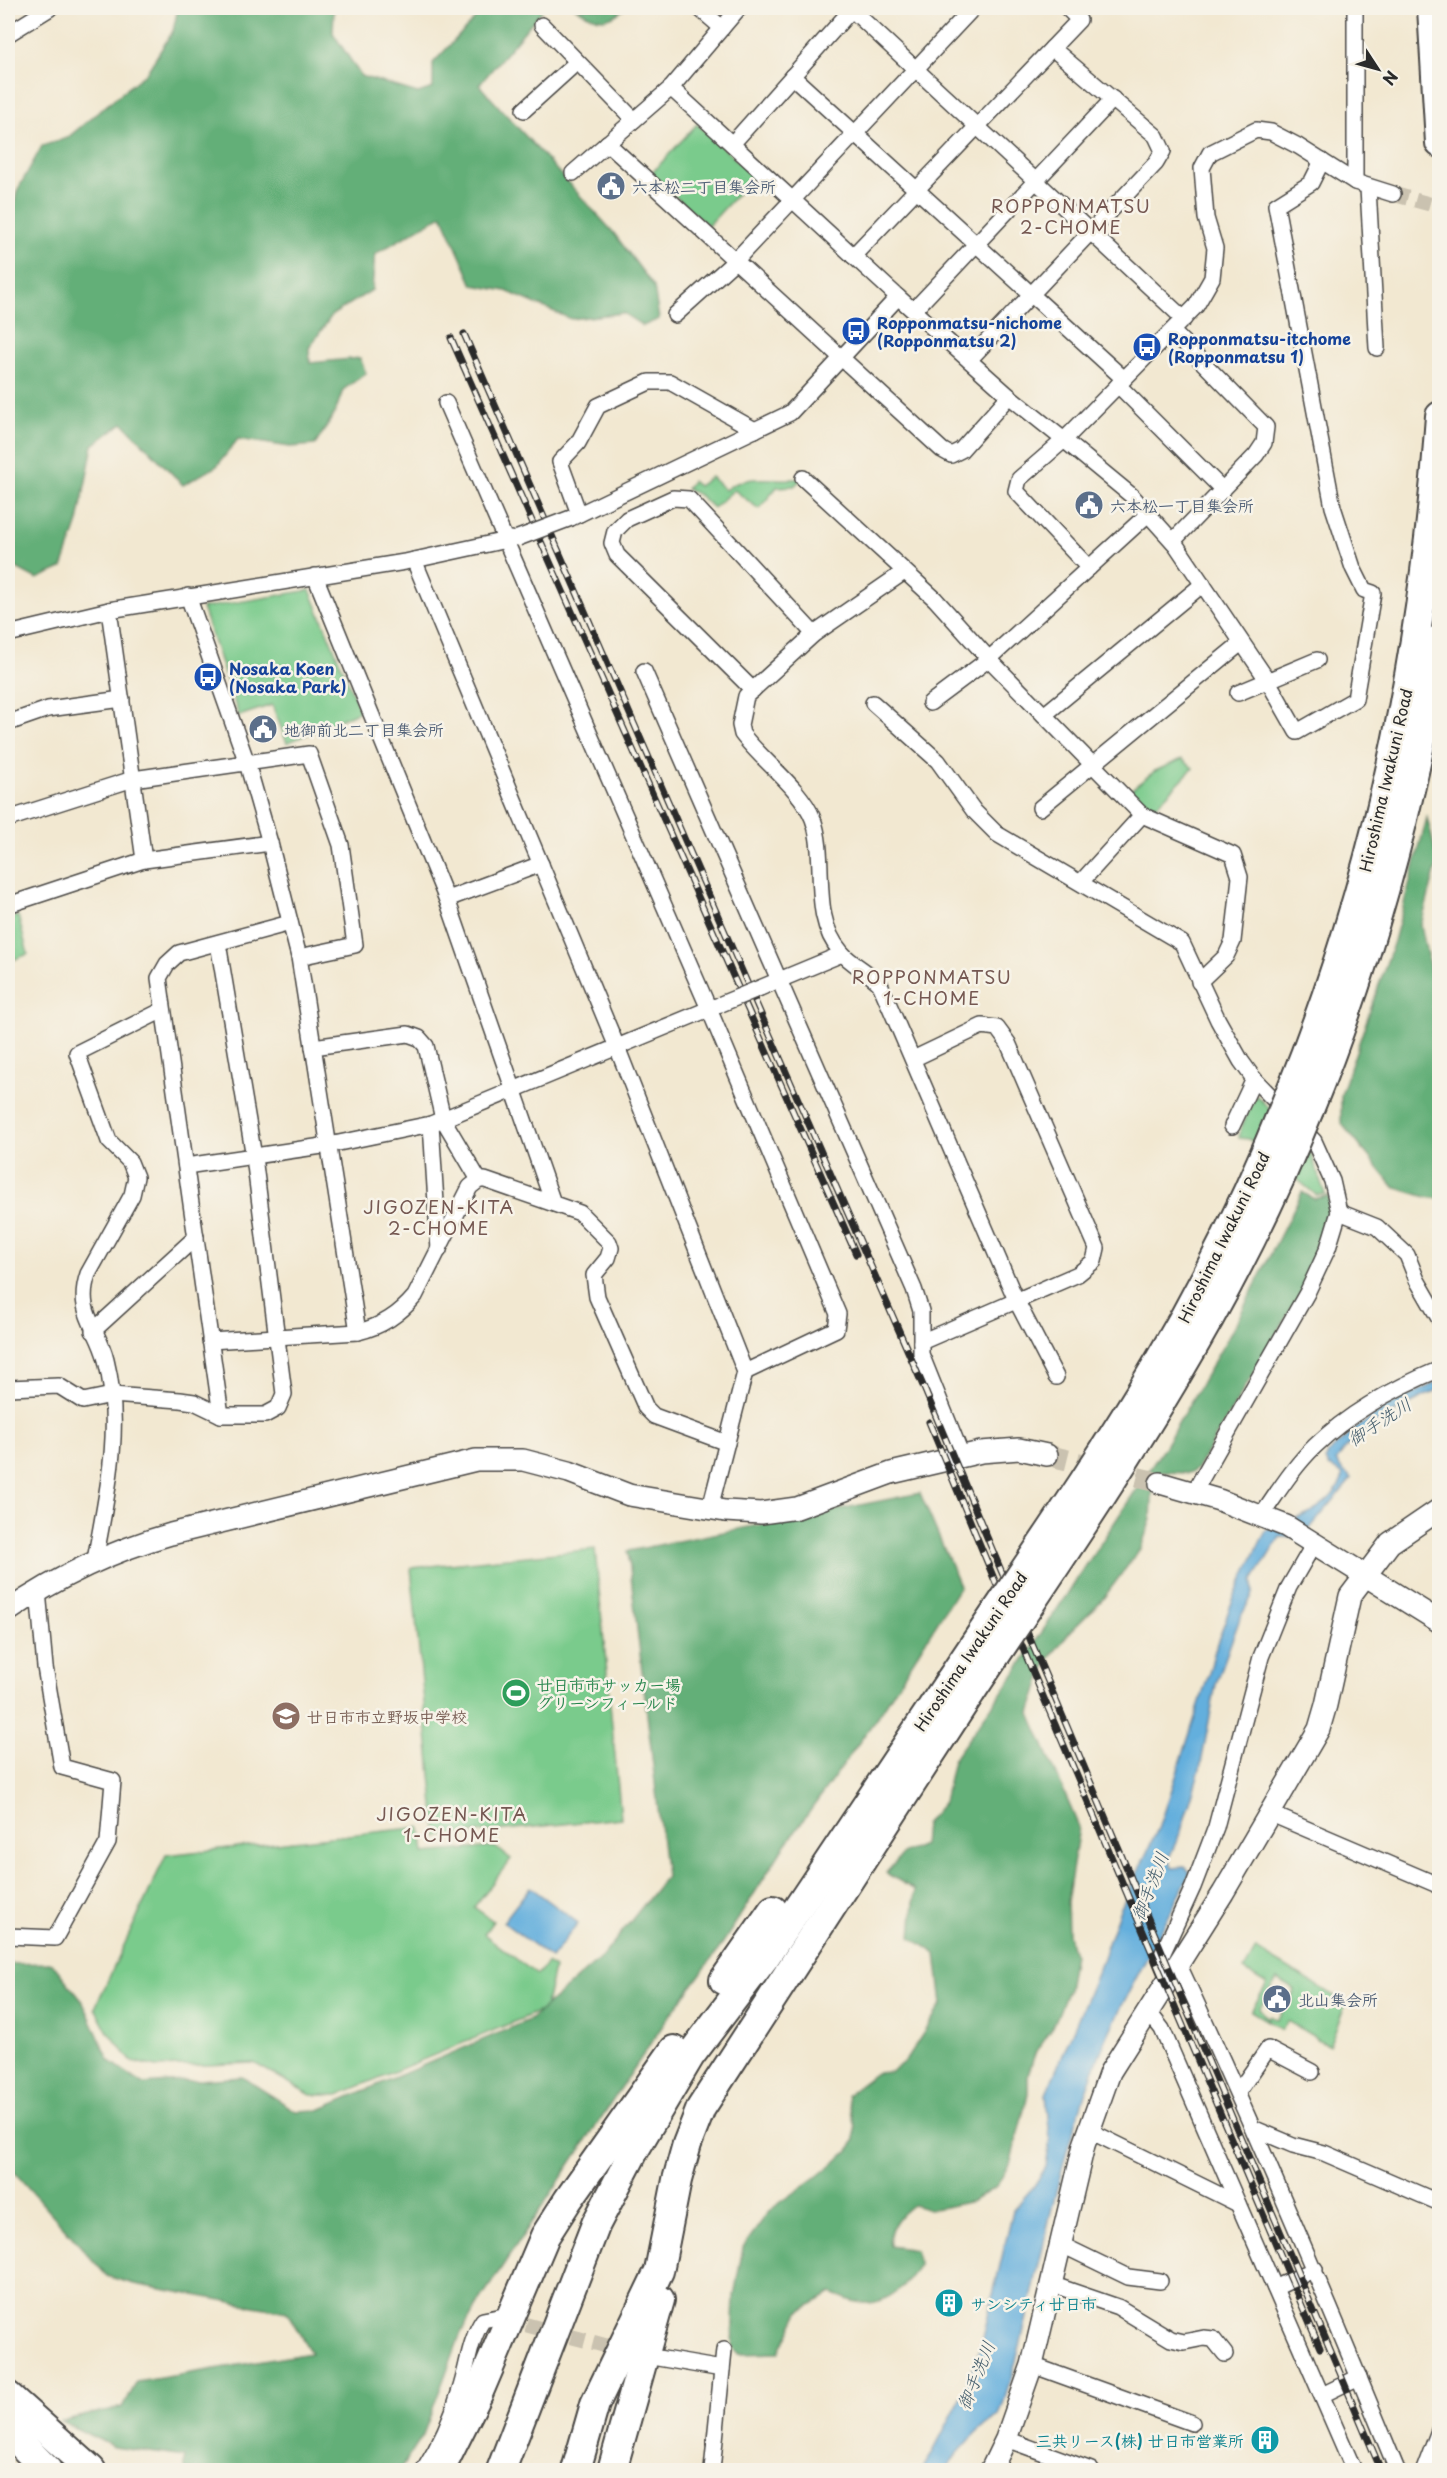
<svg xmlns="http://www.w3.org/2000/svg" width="1447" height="2478" viewBox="0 0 1447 2478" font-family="'Playpen Sans','Klee One',sans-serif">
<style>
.green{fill:#7acb8c;stroke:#527b5c;stroke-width:1.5;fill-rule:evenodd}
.forest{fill:#63af78;stroke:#476d52;stroke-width:1.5}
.water{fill:#64afdd;stroke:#486d84;stroke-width:1.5}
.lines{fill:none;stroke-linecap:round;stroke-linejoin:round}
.street-tunnel{stroke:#cac2b0;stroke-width:15;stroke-dasharray:15 8;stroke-linecap:butt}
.secondary-tunnel{stroke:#cac2b0;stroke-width:21;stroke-dasharray:21 10;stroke-linecap:butt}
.street-casing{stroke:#494744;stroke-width:18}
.secondary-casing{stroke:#494744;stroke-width:24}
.highway-casing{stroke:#494744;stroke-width:32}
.street{stroke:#fff;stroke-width:15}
.secondary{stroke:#fff;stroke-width:21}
.highway{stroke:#fff;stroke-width:28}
.rail-casing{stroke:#2b2b2b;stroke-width:7}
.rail{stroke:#f7f3e8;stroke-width:4.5;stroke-dasharray:14;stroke-linecap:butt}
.street-bridge-casing{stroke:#494744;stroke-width:18;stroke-linecap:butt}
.highway-bridge-casing{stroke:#494744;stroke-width:32;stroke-linecap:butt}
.street-bridge{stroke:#fff;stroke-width:15}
.highway-bridge{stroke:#fff;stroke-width:28}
.labels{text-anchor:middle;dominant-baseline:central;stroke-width:5;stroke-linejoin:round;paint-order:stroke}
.service-label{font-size:16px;font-weight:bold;fill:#4e5e75;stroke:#f7f3e8;text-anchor:start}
.transit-label{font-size:16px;font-weight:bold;fill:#164399;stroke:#f7f3e8;text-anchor:start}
.street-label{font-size:16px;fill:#2b2b2b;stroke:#f7f3e8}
.leisure-label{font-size:16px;font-weight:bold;fill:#27864d;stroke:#f7f3e8;text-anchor:start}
.education-label{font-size:16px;font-weight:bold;fill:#785e54;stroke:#f7f3e8;text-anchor:start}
.culture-label{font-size:16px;font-weight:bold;fill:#0d838f;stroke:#f7f3e8;text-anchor:start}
.neighbourhood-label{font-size:18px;letter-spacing:1.5px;fill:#755852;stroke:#f7f3e8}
.water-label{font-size:18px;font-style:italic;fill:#3f5969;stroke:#f7f3e8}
</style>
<rect width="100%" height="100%" fill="#f7f3e8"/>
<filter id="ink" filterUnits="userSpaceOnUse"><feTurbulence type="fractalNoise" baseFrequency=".0167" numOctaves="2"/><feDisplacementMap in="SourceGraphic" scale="12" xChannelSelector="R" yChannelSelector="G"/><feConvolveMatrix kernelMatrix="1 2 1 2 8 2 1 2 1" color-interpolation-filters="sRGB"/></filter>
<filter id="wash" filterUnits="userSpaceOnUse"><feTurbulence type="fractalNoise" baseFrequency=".008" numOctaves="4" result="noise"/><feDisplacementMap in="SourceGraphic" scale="24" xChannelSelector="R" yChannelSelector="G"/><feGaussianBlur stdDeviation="1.35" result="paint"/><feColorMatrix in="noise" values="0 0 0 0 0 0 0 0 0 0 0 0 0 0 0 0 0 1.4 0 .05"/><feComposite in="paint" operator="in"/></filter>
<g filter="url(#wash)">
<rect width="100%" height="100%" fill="#f2e8d1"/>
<g class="green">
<polygon points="697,124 754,176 708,226 651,174"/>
<path d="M 711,477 L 725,490 C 748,471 776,483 803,478 L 794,486 L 777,487 L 759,509 L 734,490 L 713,508 L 699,495 L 686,489 L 692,481 L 698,486 Z"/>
<polygon points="310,590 360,711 287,743 272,705 239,716 202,608"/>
<polygon points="1182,759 1193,768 1152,810 1145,807 1129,791 1155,771"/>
<polygon points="18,916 28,954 8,962 8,919"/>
<polygon points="1256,1095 1310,1151 1325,1194 1316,1195 1249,1139 1239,1138 1240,1131"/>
<polygon points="595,1549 621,1818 437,1837 411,1568"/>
<polygon points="421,1827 424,1853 495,1847 511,1859 474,1907 493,1921 484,1934 537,1975 547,1963 554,1968 545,2009 338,2095 311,2095 254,2063 157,2067 131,2061 108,2032 95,2008 166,1855"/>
<path d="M 1256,1949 L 1346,2003 L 1329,2046 L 1288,2021 L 1282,2030 L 1251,2011 L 1267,1984 L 1244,1970 ZM 1277,1979 L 1295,1990 L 1277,2020 L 1270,2016 L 1268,2019 L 1259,2009 Z"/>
</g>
<g class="forest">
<polygon points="178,8 334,8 333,33 361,76 418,93 433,88 433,63 485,8 544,8 479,85 613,232 654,287 659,319 643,326 623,313 571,319 506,291 473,285 442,215 375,254 372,290 332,315 309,348 310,363 360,358 366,373 343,390 335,413 315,445 290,447 238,439 217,466 183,485 123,423 93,445 78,522 62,568 37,579 11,565 8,566 8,227 11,223 17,191 42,146 67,138 147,72 173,31"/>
<path d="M 576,8 L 625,8 C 607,24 596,21 576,8 Z"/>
<polygon points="1427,818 1438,861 1421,925 1435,994 1439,996 1439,1199 1426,1197 1394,1187 1341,1123 1341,1095 1394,941"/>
<path d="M 1302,1192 L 1314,1199 L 1328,1196 L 1332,1212 L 1323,1245 L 1302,1291 L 1197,1469 L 1189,1473 L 1161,1472 L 1153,1479 L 1151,1519 L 1141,1548 L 1102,1600 L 1069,1633 L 1047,1661 L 1030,1713 L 1079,1827 L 1067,1902 L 1068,1934 L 1074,1954 L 1068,1990 L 1053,2027 L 1036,2051 L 1028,2074 L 1028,2094 L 1011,2161 L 996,2187 L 973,2201 L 940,2208 L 927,2209 L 913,2205 C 900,2214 887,2229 890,2246 L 915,2250 L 919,2264 C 908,2284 888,2305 863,2303 C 853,2303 840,2296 831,2293 L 799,2312 L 779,2353 L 739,2354 L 732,2348 L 734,2296 L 743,2247 L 770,2210 L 815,2178 L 846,2153 L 855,2141 L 855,2127 L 847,2095 L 876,2073 L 891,2072 L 906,2060 L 942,2004 L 936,1954 L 911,1937 L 915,1890 L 886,1873 L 904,1853 L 923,1845 L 925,1824 L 944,1802 L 953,1760 L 1007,1685 L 1165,1446 L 1234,1327 Z"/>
<polygon points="920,1493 960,1586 883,1709 780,1853 719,1949 665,2022 482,2297 461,2333 423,2435 400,2470 185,2470 185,2457 114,2447 61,2421 123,2407 137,2382 311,2353 287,2312 134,2284 107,2276 8,2165 8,1964 52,1963 83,2002 109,2060 142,2084 242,2077 296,2111 319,2110 531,2019 602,1957 666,1877 628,1551"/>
</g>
<g class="water">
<path d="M 1439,1381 L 1439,1389 C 1403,1407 1359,1426 1336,1461 L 1342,1470 L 1352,1478 L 1302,1538 L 1280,1537 L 1253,1580 L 1253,1594 L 1240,1618 L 1216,1684 L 1200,1769 L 1181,1831 L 1169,1858 L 1172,1868 L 1185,1867 L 1190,1872 C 1168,1923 1138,1971 1114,2022 C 1096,2059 1083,2099 1071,2138 C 1042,2229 1031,2325 999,2416 C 980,2425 958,2453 944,2470 L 923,2470 L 964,2392 L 981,2346 L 1013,2210 L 1034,2186 L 1046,2167 L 1050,2140 L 1046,2094 L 1099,1969 L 1119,1912 L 1162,1820 L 1208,1677 L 1217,1643 L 1232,1602 L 1266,1530 C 1294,1520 1332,1509 1343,1477 L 1341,1473 L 1329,1467 L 1326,1460 L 1328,1453 L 1354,1430 L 1386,1407 Z"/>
<polygon points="530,1887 578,1923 551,1958 503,1922"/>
</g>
</g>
<g filter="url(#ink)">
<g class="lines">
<g class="street-tunnel">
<polyline points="1393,194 1440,207"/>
<polyline points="504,2319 626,2351"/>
</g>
<polyline class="secondary-tunnel" points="1047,1455 1160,1483"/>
<g class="street-casing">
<g id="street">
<polyline points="699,8 722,28"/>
<polyline points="850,8 1184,319"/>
<polyline points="1355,8 1355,182"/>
<polyline points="542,25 634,120"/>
<polyline points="8,34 50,8"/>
<polyline points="792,76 1124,379"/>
<polyline points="671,88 898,297"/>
<polyline points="524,110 577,62"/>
<polyline points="607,143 942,450 951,455 961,450 1009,396"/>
<polyline points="732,144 853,8"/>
<polyline points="573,173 671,88 739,8"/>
<polyline points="1368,188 1377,348"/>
<polyline points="853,256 1079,20 1067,8"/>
<polyline points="914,310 1113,99"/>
<polyline points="675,315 735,261 973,8"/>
<polyline points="1172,331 1266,427 1264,443 1256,455 1173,541"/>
<polyline points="969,360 1156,163 1163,151 1156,136 1052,48"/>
<polyline points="1118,385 1223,490"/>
<polyline points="446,403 709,1009 838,1314 836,1329 745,1372"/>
<polyline points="803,478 935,599 989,659 1142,815 1233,855 1240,877 1233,941 1226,956 1199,982"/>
<polyline points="579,514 560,462 578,443 598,406 649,382 670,382 755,430"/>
<polyline points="571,518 790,413 898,297 1009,396 1064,440 1196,306 1212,278 1215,248 1206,218 1202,168 1210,153 1256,130 1271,132 1298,146 1355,182 1393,194"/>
<polyline points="414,560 617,1047 745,1372 710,1508"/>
<polyline points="1089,568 1016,491 1019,479 1064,440 1132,496 1176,545 1268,681 1297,732 1355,699 1373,593 1364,590 1353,568 1333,507 1276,205 1311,183 1322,161"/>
<path d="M 904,572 L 814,634 L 746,696 L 740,725 L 742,734 C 762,761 801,788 813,819 C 828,861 809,916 841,952 C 852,965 869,972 880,984 L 1016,1300 L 1056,1377"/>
<polyline points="315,576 449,905 553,1203"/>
<polyline points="188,596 247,763 270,843 299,957 358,1332"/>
<polyline points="109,610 144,860"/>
<polyline points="8,634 109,610 405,562 511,539"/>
<polyline points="644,671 914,1289 921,1311 921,1354 962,1456"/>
<polyline points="753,690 617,555 612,543 615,531 627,519 673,498 689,499 814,634"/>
<polyline points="1238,693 1317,660"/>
<polyline points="873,703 938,761 974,811 997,834 1182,943 1218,1020 1241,1061 1254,1079 1314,1141 1332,1181 1339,1212 1328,1248 1307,1293 1194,1492"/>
<polyline points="930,703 989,659 1148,514"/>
<polyline points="1044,715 1203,584"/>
<polyline points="8,723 48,709 122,699"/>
<polyline points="1040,808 1241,643"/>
<polyline points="8,819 133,779 309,754 341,845 355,945 299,957"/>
<polyline points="1081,882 1142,815"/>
<polyline points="447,899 541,864"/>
<polyline points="8,905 144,860 270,843"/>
<polyline points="760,988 842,954"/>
<polyline points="313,1047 408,1034 419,1038 426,1046 443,1119 479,1180"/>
<polyline points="913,1059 982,1026 997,1028 1008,1043 1097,1248 1094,1261 1078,1274 921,1342"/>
<polyline points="431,1124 439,1250"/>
<polyline points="1232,1126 1254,1079"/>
<polyline points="186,1166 329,1145 431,1124 716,1006"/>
<polyline points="1339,1212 1377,1227 1407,1255 1417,1280 1440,1320"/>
<polyline points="93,1331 196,1237"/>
<path d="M 210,1341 L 358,1332 C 382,1326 399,1315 415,1296 L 470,1187 L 479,1180 L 485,1180 L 580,1213 L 609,1242 L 611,1248 L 608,1258 L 594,1275 L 597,1297 L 646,1408 L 654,1416 L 727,1443"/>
<polyline points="8,1388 59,1386 83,1401 112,1395 180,1400 194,1402 221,1415 265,1415 278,1408 284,1394 254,1157 218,943"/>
<polyline points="221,1415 159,978 167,964 179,953 290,923"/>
<path d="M 1262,1515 C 1278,1492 1294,1466 1315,1446 C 1350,1412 1394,1388 1440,1369"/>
<path d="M 95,1560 C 107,1494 123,1427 106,1360 C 98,1327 75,1312 88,1274 L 132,1195 L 136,1177 L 130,1162 L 109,1141 L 77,1053 L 163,1010"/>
<polyline points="1269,1813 1440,1886"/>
<polyline points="8,1936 55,1938 108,1842 113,1781 62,1767 45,1667 38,1591"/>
<path d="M 1178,1963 C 1256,2130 1327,2299 1397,2470"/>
<polyline points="1168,1978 1160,1959 1193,1887 1216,1827 1261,1657 1289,1587 1315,1542"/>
<polyline points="1148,2011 1162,2029 1354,2470"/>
<polyline points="1238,2092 1268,2049 1312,2072"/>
<polyline points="1255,2129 1293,2145 1324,2153 1440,2203"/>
<polyline points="1088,2130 1238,2204"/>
<polyline points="1060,2244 1128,2277 1160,2281"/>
<polyline points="1051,2284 1118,2307 1171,2339 1184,2342 1204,2338 1213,2339 1225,2354"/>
<polyline points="1275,2288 1315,2269"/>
<polyline points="652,2357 722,2369"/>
<polyline points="1032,2365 1192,2423"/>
<polyline points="1322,2395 1359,2377"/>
<polyline points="1006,2439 1091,2470"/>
<path d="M 424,2470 C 439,2446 452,2418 460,2390 C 468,2366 469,2341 483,2320 L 498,2317"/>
<polyline points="712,2470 724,2350"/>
<polyline points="1424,2470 1440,2428"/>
</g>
</g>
<g class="secondary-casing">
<g id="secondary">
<polyline points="1160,1483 1219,1500 1286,1526 1440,1622"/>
<path d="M 8,1611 C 59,1576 111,1551 171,1534 L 476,1460 L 523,1460 L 569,1472 L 629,1495 L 725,1511 L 761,1513 L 797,1508 L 891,1473 L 981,1452 L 1019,1449 L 1047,1455"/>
<polyline points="991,2470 1006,2439 1032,2365 1084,2145 1110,2072 1223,1893 1319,1729 1326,1705 1350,1596 1390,1543 1440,1509"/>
</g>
</g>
<g class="highway-casing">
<g id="highway">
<polyline points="1432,8 1440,143"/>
<path d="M 1290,1093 C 1377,878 1425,648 1440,416"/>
<path d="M 1309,1110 C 1371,959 1413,800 1440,639"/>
<polyline points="724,1980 773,1910"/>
<polyline points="8,2396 91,2470"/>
<polyline points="8,2431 47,2470"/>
<polyline points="440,2470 478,2394 545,2236 568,2200 674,2050"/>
<polyline points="501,2470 596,2224 635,2149 690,2056 765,1957 951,1679"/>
<polyline points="576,2470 595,2404 659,2271 677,2180 687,2144 701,2108 971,1692"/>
<polyline points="612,2470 660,2300"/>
</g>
</g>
<use href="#street" class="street"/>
<use href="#secondary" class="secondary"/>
<use href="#highway" class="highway"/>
<g class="rail-casing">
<g id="rail">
<polyline points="464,334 924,1388 1381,2470"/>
<polyline points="451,338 856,1254"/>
<polyline points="929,1422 1034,1675 1320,2348"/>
</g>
</g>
<use href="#rail" class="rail"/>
<g class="street-bridge-casing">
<g id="street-bridge">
<polyline points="518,538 571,518"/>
<polyline points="721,1004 760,988"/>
</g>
</g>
<g class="highway-bridge-casing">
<g id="highway-bridge">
<path d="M 951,1679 C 1021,1574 1094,1471 1158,1363 C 1209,1277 1253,1186 1290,1093"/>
<path d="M 971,1692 C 1096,1505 1226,1321 1309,1110"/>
</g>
</g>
<use href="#street-bridge" class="street-bridge"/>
<use href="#highway-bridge" class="highway-bridge"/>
</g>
</g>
<defs>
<g id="civic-disc" transform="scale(1.5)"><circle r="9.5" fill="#5c6f8a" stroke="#f7f3e8"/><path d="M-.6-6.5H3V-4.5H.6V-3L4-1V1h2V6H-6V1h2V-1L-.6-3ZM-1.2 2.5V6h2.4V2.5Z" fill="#fff"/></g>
<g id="bus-disc" transform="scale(1.5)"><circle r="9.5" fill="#1a4fb4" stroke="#f7f3e8"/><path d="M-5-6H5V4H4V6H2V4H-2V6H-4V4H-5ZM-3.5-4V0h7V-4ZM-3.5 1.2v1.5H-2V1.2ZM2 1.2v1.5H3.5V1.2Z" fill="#fff"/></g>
<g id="stadium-disc" transform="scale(1.5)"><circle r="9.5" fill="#2e9e5b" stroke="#f7f3e8"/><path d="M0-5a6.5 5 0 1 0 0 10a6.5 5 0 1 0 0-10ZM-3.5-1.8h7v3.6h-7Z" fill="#fff"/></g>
<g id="school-disc" transform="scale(1.5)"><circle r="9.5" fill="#8d6e63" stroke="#f7f3e8"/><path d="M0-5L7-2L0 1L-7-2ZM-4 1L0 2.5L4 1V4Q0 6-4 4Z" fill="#fff"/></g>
<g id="building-disc" transform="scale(1.5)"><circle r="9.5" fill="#0f9aa8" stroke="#f7f3e8"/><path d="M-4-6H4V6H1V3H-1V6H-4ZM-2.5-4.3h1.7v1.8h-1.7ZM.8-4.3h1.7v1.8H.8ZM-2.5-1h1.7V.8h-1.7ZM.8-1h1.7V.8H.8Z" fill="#fff"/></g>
</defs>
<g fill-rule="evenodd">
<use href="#civic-disc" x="611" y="186"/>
<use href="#bus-disc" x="856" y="331"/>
<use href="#bus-disc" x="1147" y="347"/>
<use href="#civic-disc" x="1089" y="505"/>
<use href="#bus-disc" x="208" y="677"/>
<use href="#civic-disc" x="263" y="729"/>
<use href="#stadium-disc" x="516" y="1693"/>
<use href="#school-disc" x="286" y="1716"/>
<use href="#civic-disc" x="1277" y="1999"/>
<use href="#building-disc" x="949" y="2303"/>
<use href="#building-disc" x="1265" y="2440"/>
</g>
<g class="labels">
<g class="service-label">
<text x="632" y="186">六本松二丁目集会所</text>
<text x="1110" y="505">六本松一丁目集会所</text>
<text x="284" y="729">地御前北二丁目集会所</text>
<text x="1298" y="1999">北山集会所</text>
</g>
<g class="transit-label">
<text x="877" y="322">Ropponmatsu-nichome<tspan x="877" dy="18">(Ropponmatsu 2)</tspan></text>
<text x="1168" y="338">Ropponmatsu-itchome<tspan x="1168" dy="18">(Ropponmatsu 1)</tspan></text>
<text x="229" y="668">Nosaka Koen<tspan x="229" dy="18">(Nosaka Park)</tspan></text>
</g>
<g class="street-label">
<text transform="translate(1385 780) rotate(-77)">Hiroshima Iwakuni Road</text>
<text transform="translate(1223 1237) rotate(-64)">Hiroshima Iwakuni Road</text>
<text transform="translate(970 1651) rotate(-56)">Hiroshima Iwakuni Road</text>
</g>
<g class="leisure-label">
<text x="537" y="1684">廿日市市サッカー場<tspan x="537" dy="18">グリーンフィールド</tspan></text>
</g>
<g class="education-label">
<text x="307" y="1716">廿日市市立野坂中学校</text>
</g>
<g class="culture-label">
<text x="970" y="2303">サンシティ廿日市</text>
<text x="1244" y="2440" text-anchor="end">三共リース(株) 廿日市営業所</text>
</g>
<g class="neighbourhood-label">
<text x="1071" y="205">ROPPONMATSU<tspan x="1071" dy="21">2-CHOME</tspan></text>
<text x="932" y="976">ROPPONMATSU<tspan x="932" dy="21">1-CHOME</tspan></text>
<text x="439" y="1206">JIGOZEN-KITA<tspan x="439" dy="21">2-CHOME</tspan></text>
<text x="452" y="1813">JIGOZEN-KITA<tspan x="452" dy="21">1-CHOME</tspan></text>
</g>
<g class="water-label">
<text transform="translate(1379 1421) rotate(-33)">御手洗川</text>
<text transform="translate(1149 1886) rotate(-69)">御手洗川</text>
<text transform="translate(975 2375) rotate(-68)">御手洗川</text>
</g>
</g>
<rect width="1447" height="2478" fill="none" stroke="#f7f3e8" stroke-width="30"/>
<g transform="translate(1378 69) rotate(126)" stroke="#f7f3e8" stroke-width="4.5" paint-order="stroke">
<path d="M0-4.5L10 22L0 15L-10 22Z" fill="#2b2b2b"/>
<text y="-9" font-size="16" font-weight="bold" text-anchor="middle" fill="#2b2b2b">N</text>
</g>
</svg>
